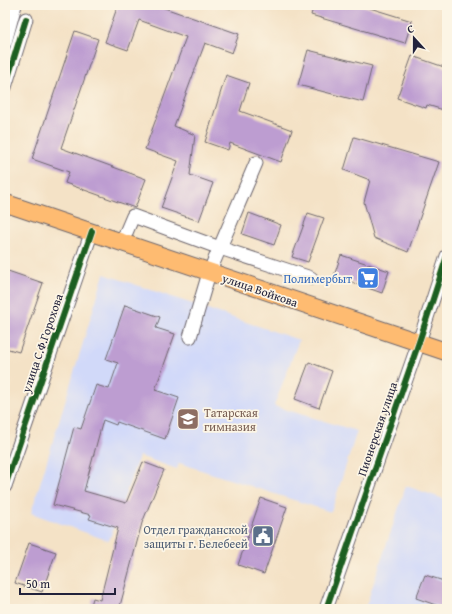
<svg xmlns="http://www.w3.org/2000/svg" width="452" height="614" viewBox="0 0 452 614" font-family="'Gentium Book Plus',serif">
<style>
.built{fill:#d1d9f9}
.building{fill:#bd9dd1}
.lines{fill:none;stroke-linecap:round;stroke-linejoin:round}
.minor-casing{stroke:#6c656c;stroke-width:15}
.major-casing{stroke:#6c656c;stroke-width:19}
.minor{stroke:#fff;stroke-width:13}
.major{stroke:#febb71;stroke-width:17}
.cycleway-casing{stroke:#fcf5e5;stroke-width:8}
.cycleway{stroke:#1b5e20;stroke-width:6}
.labels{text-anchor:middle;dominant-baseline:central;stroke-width:3.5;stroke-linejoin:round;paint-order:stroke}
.shop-label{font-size:12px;fill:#366cbe;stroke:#fcf5e5;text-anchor:end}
.street-label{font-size:12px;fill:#22223b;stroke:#fcf5e5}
.education-label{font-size:12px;fill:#785e54;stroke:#fcf5e5;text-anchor:start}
.service-label{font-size:12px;fill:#4e5e75;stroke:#fcf5e5;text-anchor:end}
</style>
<rect width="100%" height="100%" fill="#fcf5e5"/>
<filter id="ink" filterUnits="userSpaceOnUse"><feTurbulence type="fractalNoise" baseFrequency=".025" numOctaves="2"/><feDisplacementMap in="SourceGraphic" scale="8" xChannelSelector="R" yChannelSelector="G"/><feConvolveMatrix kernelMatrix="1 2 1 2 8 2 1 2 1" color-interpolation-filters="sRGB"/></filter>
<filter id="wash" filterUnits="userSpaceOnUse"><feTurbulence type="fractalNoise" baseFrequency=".012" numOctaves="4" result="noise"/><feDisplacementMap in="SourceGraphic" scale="16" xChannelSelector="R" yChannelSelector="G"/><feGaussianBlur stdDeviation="0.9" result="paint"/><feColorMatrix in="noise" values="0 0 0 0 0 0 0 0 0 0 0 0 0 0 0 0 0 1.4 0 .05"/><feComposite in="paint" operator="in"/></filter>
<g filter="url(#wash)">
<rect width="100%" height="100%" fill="#f4e2c6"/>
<g class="built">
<polygon points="104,274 299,340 274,406 357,431 331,512 179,463 177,469 139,456 109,541 31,513"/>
<polygon points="406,486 447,500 447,609 365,609"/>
</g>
<g id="blocks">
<g class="building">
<polygon points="118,5 156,5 239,34 232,53 205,43 174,126 195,135 190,175 213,183 199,221 161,208 178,161 145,149 186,37 139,20 128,50 105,42"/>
<polygon points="314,5 360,5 412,21 405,43 311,15"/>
<polygon points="75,31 98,39 61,148 146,179 135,208 65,183 69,172 32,159"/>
<polygon points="308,50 372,66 363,102 298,85"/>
<polygon points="412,56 447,68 447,111 427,105 426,108 397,98"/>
<polygon points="226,75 249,83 240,111 292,130 281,162 230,143 228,150 205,142"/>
<polygon points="354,137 439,162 408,252 374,238 364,202 370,180 344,170"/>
<polygon points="249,213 281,225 274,245 242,234"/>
<polygon points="308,213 324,218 308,262 292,257"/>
<polygon points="341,255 389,271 382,293 334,276"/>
<polygon points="5,270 43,283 19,352 5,348"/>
<polygon points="125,305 160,317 156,328 175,334 155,390 179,398 165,439 117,422 116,425 103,420 84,491 126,503 143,462 164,470 142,523 120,606 122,606 122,609 90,609 93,598 100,600 118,528 89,519 91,515 53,505 74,427 81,429 96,385 109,389 118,363 106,359"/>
<polygon points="309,362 332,371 319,408 295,399"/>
<polygon points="261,498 287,507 264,574 238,565"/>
<polygon points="29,543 56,552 42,592 15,583"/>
<polygon points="425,575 447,582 447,609 416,598"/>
</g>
</g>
</g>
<g filter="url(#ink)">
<use href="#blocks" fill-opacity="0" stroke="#6c656c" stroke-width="1"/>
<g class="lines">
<g class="minor-casing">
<g id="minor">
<polyline points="5,42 15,5"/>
<polyline points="5,87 26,19"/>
<polyline points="122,242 133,216 220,248 311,278"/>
<polyline points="190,337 209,273 256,163"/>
<polyline points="5,486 92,231"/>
<polyline points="326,609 419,342 447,256"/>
</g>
</g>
<g class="major-casing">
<polyline id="major" points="5,203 447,352"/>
</g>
<use href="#minor" class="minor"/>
<use href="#major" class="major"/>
<g class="cycleway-casing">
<g id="cycleway">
<polyline points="5,87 26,19"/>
<polyline points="5,486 92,231"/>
<polyline points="326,609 419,342 447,256"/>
</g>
</g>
<use href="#cycleway" class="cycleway"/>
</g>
</g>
<defs>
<g id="supermarket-square" transform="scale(1.15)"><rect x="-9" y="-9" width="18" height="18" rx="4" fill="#3f7fe0" stroke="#fcf5e5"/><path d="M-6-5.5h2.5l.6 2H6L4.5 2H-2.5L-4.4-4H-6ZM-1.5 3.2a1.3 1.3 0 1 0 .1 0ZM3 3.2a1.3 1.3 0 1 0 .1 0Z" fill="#fff"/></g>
<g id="school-square" transform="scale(1.15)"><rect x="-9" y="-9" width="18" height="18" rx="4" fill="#8d6e63" stroke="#fcf5e5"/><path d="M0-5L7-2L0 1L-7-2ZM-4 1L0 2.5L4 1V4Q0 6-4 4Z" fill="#fff"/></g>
<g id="civic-square" transform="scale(1.15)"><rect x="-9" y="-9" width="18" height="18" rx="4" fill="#5c6f8a" stroke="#fcf5e5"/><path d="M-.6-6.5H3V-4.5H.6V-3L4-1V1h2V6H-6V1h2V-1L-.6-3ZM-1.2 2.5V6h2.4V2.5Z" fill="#fff"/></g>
</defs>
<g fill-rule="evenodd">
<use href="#supermarket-square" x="368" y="278"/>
<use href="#school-square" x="188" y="419"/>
<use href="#civic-square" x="263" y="536"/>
</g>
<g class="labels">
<g class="shop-label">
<text x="352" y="278">Полимербыт</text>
</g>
<g class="street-label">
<text transform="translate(260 290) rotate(19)">улица Войкова</text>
<text transform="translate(42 343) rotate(-71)">улица С.Ф.Горохова</text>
<text transform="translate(377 429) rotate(-71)">Пионерская улица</text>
</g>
<g class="education-label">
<text x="204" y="412">Татарская<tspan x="204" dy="14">гимназия</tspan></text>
</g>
<g class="service-label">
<text x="248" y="529">Отдел гражданской<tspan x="248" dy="14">защиты г. Белебеей</tspan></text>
</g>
</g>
<rect width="452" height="614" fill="none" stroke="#fcf5e5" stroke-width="20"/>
<g transform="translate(414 38) rotate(339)" stroke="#fcf5e5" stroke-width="3" paint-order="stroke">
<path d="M0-3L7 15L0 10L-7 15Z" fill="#22223b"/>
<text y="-6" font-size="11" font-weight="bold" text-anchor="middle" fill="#22223b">С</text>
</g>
<path d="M20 588v6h95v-6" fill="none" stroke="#22223b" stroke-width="2"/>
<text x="26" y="588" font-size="12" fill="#22223b" stroke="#fcf5e5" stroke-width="3" paint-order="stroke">50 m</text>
</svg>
